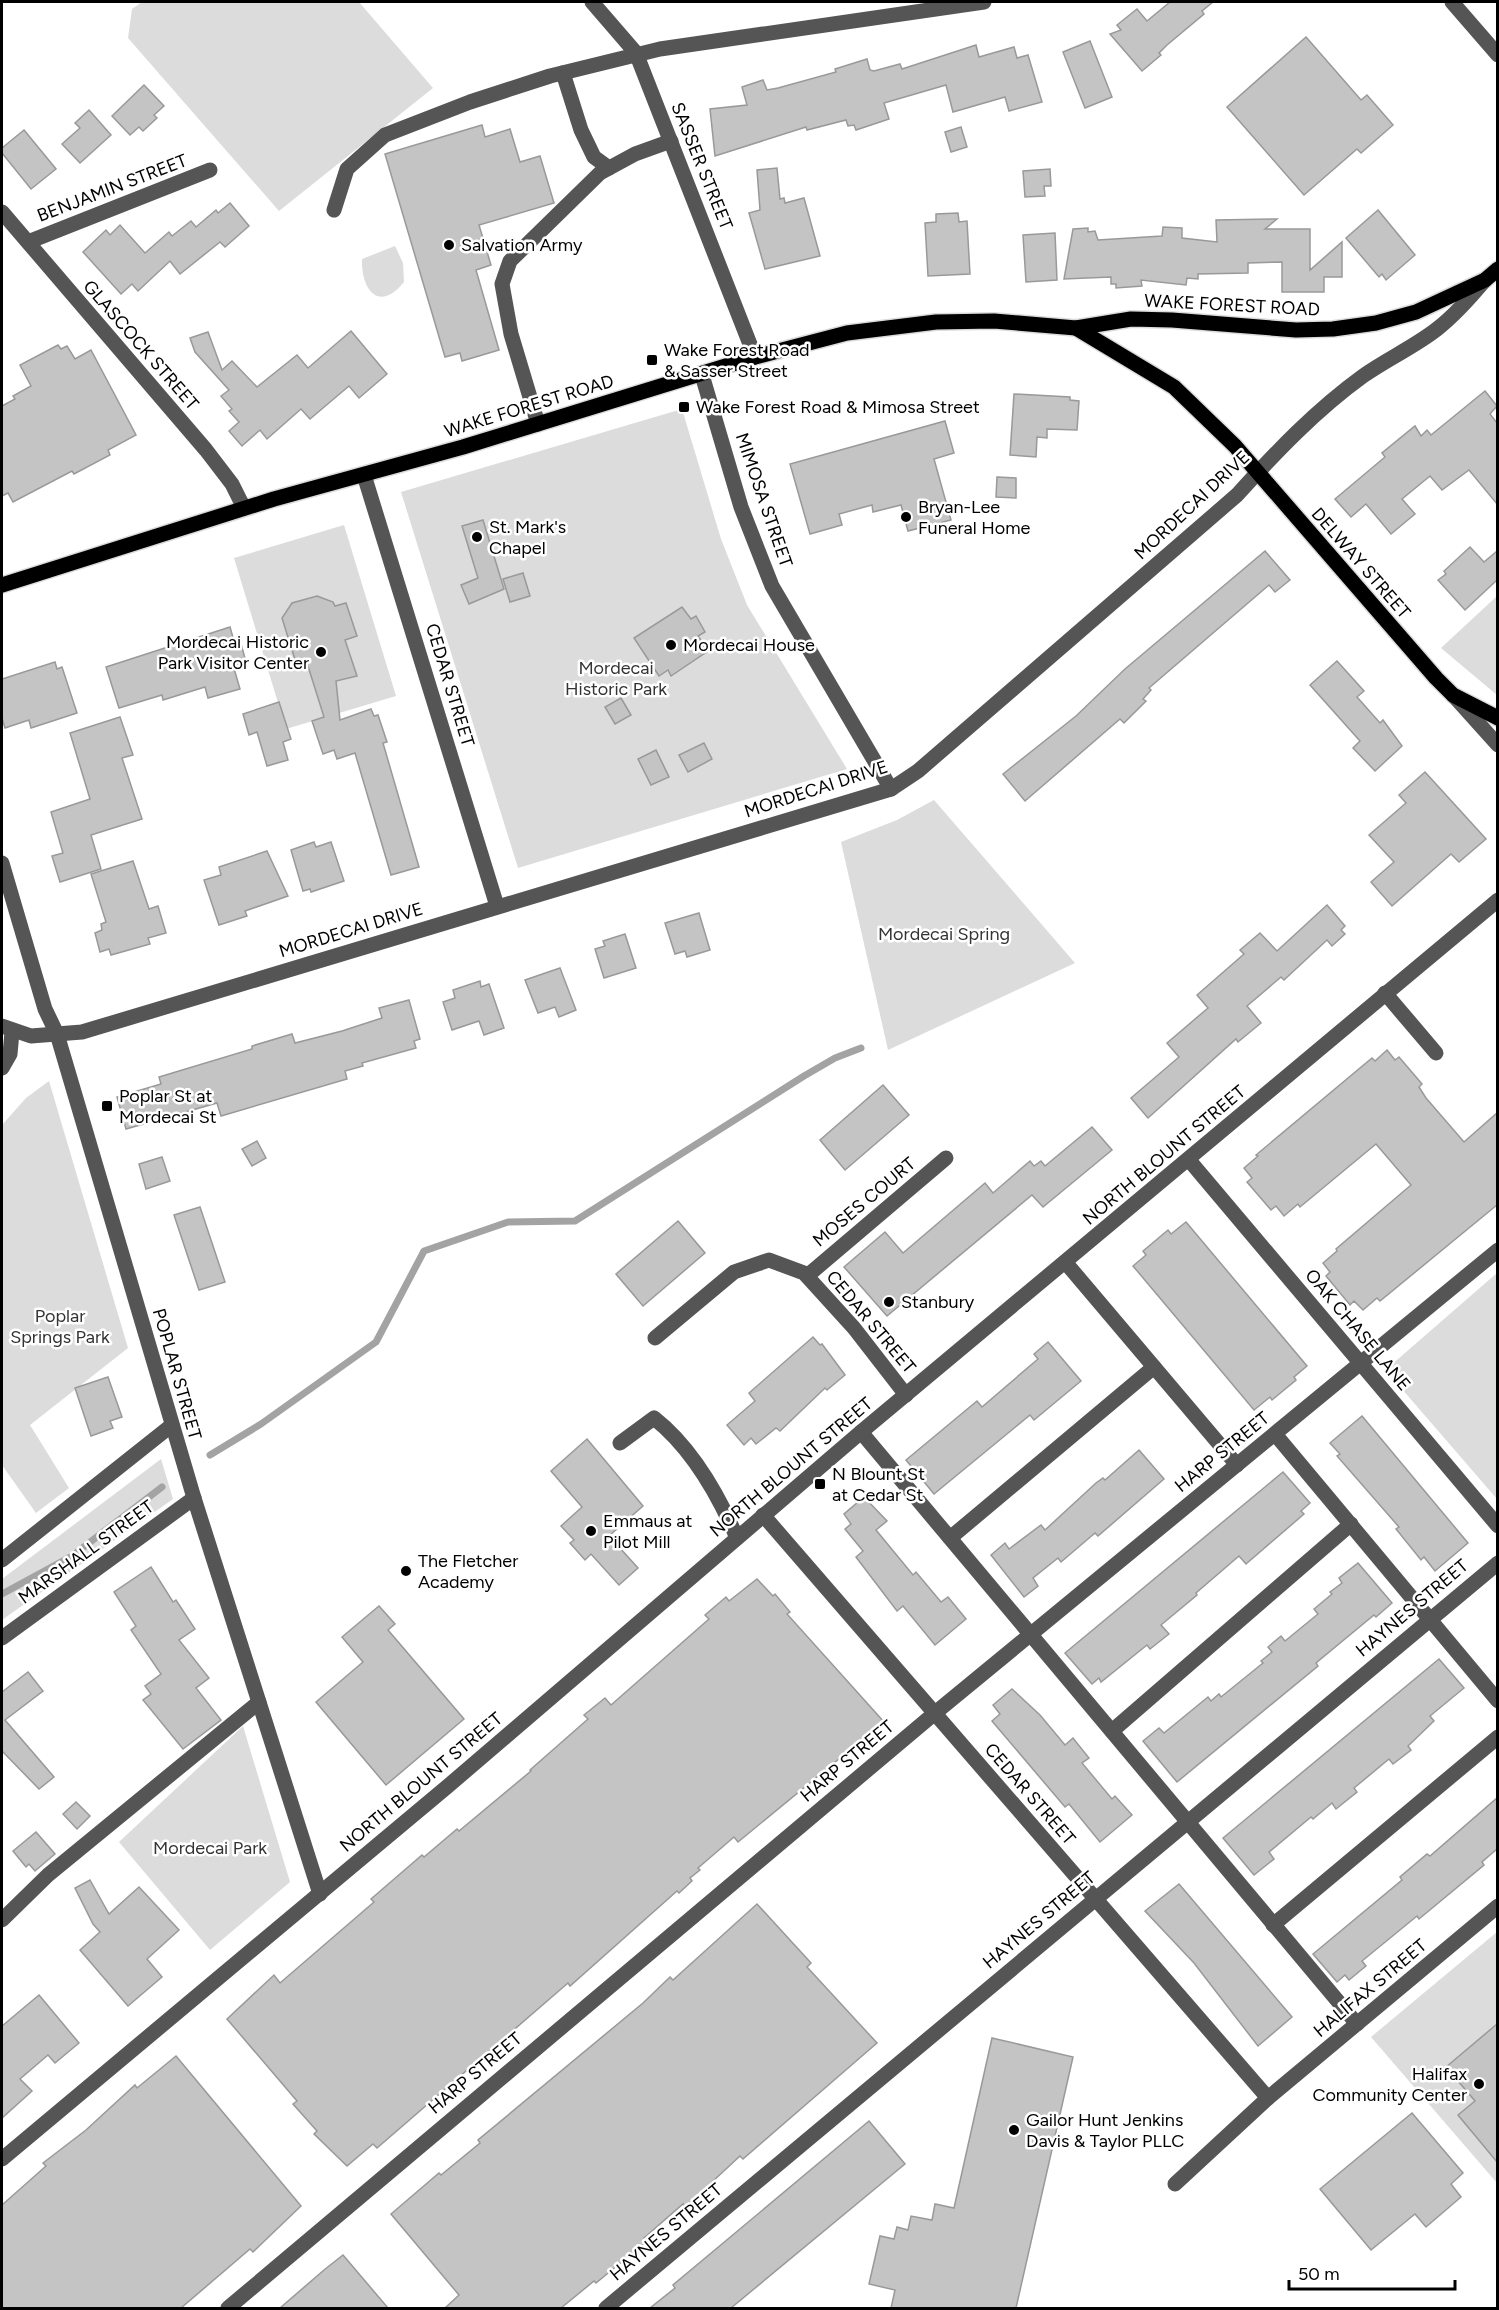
<svg xmlns="http://www.w3.org/2000/svg" width="1499" height="2310" viewBox="0 0 1499 2310" font-family="Figtree,sans-serif">
<style>
.green{fill:#dcdcdc}
.lines{fill:none;stroke-linecap:round;stroke-linejoin:round}
.stream{stroke:#a3a3a3;stroke-width:7}
.building{fill:#c4c4c4;stroke:#999;stroke-width:1.5}
.major-casing{stroke:#dbdbdb;stroke-width:18}
.minor{stroke:#555;stroke-width:15}
.major{stroke:#000;stroke-width:15}
.poi-dot{fill:#000;stroke:#fff;stroke-width:2}
.labels{text-anchor:middle;dominant-baseline:central;stroke-width:5;stroke-linejoin:round;paint-order:stroke}
.street-label{font-size:18px;fill:#000;stroke:#fff}
.poi-label{font-size:18px;fill:#000;stroke:#fff;text-anchor:start}
.park-label{font-size:18px;fill:#333;stroke:#fff}
</style>
<rect width="100%" height="100%" fill="#fff"/>
<g class="green">
<polygon points="142,2 359,2 433,88 279,211 128,38 132,9"/>
<path d="M 395,246 L 403,263 L 404,282 C 379,313 361,290 362,259 Z"/>
<polygon points="682,409 721,539 747,605 847,769 518,868 401,492"/>
<polygon points="344,525 396,696 286,729 234,558"/>
<polygon points="1497,596 1497,695 1441,648"/>
<polygon points="934,800 1075,963 888,1050 841,842 897,820"/>
<polygon points="49,1081 128,1348 30,1425 69,1488 36,1513 2,1465 2,1125 26,1098"/>
<polygon points="1497,1273 1497,1499 1395,1381 1390,1366"/>
<polygon points="161,1459 173,1499 2,1620 2,1579"/>
<polygon points="243,1726 290,1882 210,1950 119,1842"/>
<polygon points="1497,1932 1497,2183 1371,2037"/>
</g>
<g class="lines">
<g class="stream">
<polyline points="210,1455 261,1424 376,1342 424,1251 508,1222 575,1221 804,1076 835,1058 861,1048"/>
<polyline points="2,1594 72,1556 162,1487"/>
</g>
</g>
<g class="building">
<polygon points="1170,2 1213,2 1202,11 1204,14 1167,45 1159,53 1161,55 1142,71 1110,34 1121,30 1117,25 1137,9 1147,21"/>
<polygon points="1306,37 1361,100 1367,95 1393,125 1361,153 1357,149 1304,195 1227,107"/>
<polygon points="1090,41 1112,97 1085,108 1063,52"/>
<polygon points="976,45 979,57 1014,47 1017,58 1028,55 1042,102 1009,111 1005,97 953,112 946,85 884,103 889,119 856,130 854,125 848,126 846,120 807,130 806,127 715,156 710,109 747,105 742,87 763,80 767,90 778,88 836,72 835,69 867,59 870,70 874,71 900,64 902,69"/>
<polygon points="144,85 164,106 154,115 157,118 143,131 139,127 130,135 112,116"/>
<polygon points="89,110 111,135 80,163 62,144 80,128 75,123"/>
<polygon points="482,125 485,137 510,129 520,162 540,156 554,203 479,225 491,265 476,270 499,350 462,361 460,353 445,357 385,154"/>
<polygon points="961,127 967,147 951,152 945,132"/>
<polygon points="24,130 56,169 31,189 2,153 2,148"/>
<polygon points="777,168 780,199 784,198 785,203 804,198 820,256 765,269 749,213 760,210 757,170"/>
<polygon points="1050,169 1051,186 1044,186 1045,196 1025,197 1023,171"/>
<polygon points="230,203 249,226 225,247 220,242 180,274 170,261 138,291 132,284 121,294 83,252 106,230 110,235 120,225 145,253 169,232 172,236 191,221 196,227 216,210 218,213"/>
<polygon points="1378,210 1415,255 1386,280 1382,274 1379,277 1346,238"/>
<polygon points="958,213 959,222 967,221 970,274 928,276 925,223 936,222 936,214"/>
<polygon points="1277,219 1265,229 1310,229 1310,270 1342,242 1342,277 1324,277 1324,292 1282,292 1282,262 1248,263 1248,273 1198,274 1198,279 1187,278 1186,285 1141,280 1142,286 1116,288 1116,284 1111,284 1111,277 1064,279 1073,229 1088,228 1088,232 1095,231 1098,240 1162,236 1163,227 1182,228 1182,238 1217,242 1216,220"/>
<polygon points="1055,233 1057,280 1026,282 1023,235"/>
<polygon points="351,331 387,374 359,398 349,386 310,419 301,409 267,439 260,430 242,446 229,431 239,422 229,411 232,409 221,396 229,390 195,352 190,338 208,332 222,370 232,361 257,387 297,355 308,368"/>
<polygon points="58,345 61,349 67,346 75,359 91,350 136,435 108,450 110,455 74,474 72,471 13,502 8,493 2,496 2,406 15,399 13,396 31,386 20,365"/>
<polygon points="1485,391 1497,406 1490,414 1497,423 1497,504 1469,470 1442,490 1430,476 1402,499 1415,514 1391,534 1366,504 1351,517 1335,499 1385,457 1382,453 1415,426 1421,436 1427,430 1431,435"/>
<polygon points="1014,394 1070,397 1070,400 1079,401 1077,430 1047,429 1047,438 1037,437 1036,457 1010,455"/>
<polygon points="945,421 954,453 934,459 951,520 908,531 901,505 873,512 872,505 839,514 842,525 810,534 790,464"/>
<polygon points="997,477 1016,478 1016,498 996,497"/>
<polygon points="483,520 504,589 469,604 461,585 478,578 462,526"/>
<polygon points="1470,547 1484,562 1497,551 1497,580 1465,610 1438,580 1446,574 1444,571"/>
<polygon points="1265,551 1290,580 1275,592 1269,585 1149,688 1151,690 1143,699 1146,701 1124,723 1120,719 1025,801 1003,774 1076,716 1125,669"/>
<polygon points="523,573 530,596 510,602 503,579"/>
<polygon points="317,596 333,602 335,606 346,603 357,636 345,640 357,676 336,681 340,720 371,709 374,716 378,715 387,742 383,743 419,867 391,875 355,753 337,759 334,750 323,754 312,721 324,717 307,663 297,666 282,618 292,603"/>
<polygon points="682,607 691,619 696,616 705,632 698,636 708,651 671,676 668,670 659,676 634,638"/>
<polygon points="230,627 234,641 240,640 246,662 233,665 240,689 208,698 205,687 163,700 162,695 119,708 106,667"/>
<polygon points="1337,661 1364,691 1357,697 1380,723 1383,720 1402,746 1375,771 1353,748 1360,741 1310,685"/>
<polygon points="55,662 57,669 62,667 77,713 31,728 29,720 5,728 2,718 2,679"/>
<polygon points="621,698 631,715 615,724 605,707"/>
<polygon points="279,702 291,739 283,742 288,760 267,766 257,732 249,735 243,714"/>
<polygon points="120,717 133,755 122,758 142,819 91,835 101,869 60,882 52,856 63,853 51,812 90,799 70,733"/>
<polygon points="704,743 712,759 688,772 679,755"/>
<polygon points="656,750 669,777 651,785 638,759"/>
<polygon points="1425,772 1486,839 1459,862 1451,854 1392,906 1371,882 1394,862 1369,835 1406,803 1399,795"/>
<polygon points="314,842 316,847 331,842 344,881 311,892 310,889 303,891 291,850"/>
<polygon points="267,851 288,896 245,911 247,916 219,925 204,880 221,875 219,867"/>
<polygon points="133,861 149,909 158,906 166,933 148,938 150,944 111,955 109,949 100,952 95,933 102,930 101,924 106,922 91,874"/>
<polygon points="1327,905 1345,926 1341,930 1345,934 1332,946 1327,940 1284,980 1281,977 1247,1006 1261,1023 1238,1042 1236,1039 1148,1118 1131,1098 1179,1057 1167,1043 1208,1008 1197,995 1244,954 1240,950 1260,933 1277,951"/>
<polygon points="699,913 710,950 687,957 685,951 675,954 665,923"/>
<polygon points="625,934 636,968 604,978 595,949 605,946 603,941"/>
<polygon points="560,968 576,1010 559,1017 555,1007 538,1013 525,980"/>
<polygon points="480,981 481,987 489,984 504,1028 484,1035 479,1021 452,1030 443,1002 455,998 453,990"/>
<polygon points="409,1000 420,1039 414,1041 416,1048 362,1063 363,1066 345,1071 347,1079 221,1116 217,1103 126,1129 117,1097 161,1084 159,1077 252,1049 252,1046 292,1034 295,1043 342,1031 382,1018 379,1008"/>
<polygon points="1387,1050 1395,1060 1399,1057 1422,1084 1419,1087 1426,1098 1464,1142 1497,1113 1497,1205 1380,1301 1377,1298 1363,1310 1354,1301 1350,1305 1326,1276 1330,1272 1323,1263 1337,1251 1336,1249 1411,1185 1376,1144 1300,1207 1298,1204 1284,1216 1276,1206 1271,1210 1247,1182 1252,1178 1244,1168 1258,1156 1256,1155 1372,1058 1375,1061"/>
<polygon points="883,1085 909,1115 845,1170 820,1140"/>
<polygon points="1092,1127 1112,1150 1043,1207 1032,1195 887,1316 844,1267 885,1232 903,1253 985,1183 993,1193 1030,1161 1034,1166 1041,1161 1045,1166"/>
<polygon points="257,1141 266,1158 252,1166 242,1149"/>
<polygon points="162,1157 170,1181 146,1189 139,1164"/>
<polygon points="200,1207 225,1282 199,1290 174,1215"/>
<polygon points="678,1221 705,1253 643,1306 616,1274"/>
<polygon points="1186,1222 1307,1366 1294,1377 1296,1380 1272,1400 1270,1397 1254,1410 1133,1266 1146,1255 1143,1251 1168,1230 1171,1234"/>
<polygon points="813,1337 820,1345 822,1344 845,1375 827,1390 825,1388 780,1431 776,1428 756,1444 751,1438 744,1445 727,1425 755,1401 749,1393"/>
<polygon points="1048,1342 1081,1381 1034,1420 1030,1415 934,1494 906,1460 977,1401 982,1407 1038,1359 1034,1354"/>
<polygon points="108,1377 122,1417 110,1421 113,1428 91,1436 75,1388"/>
<polygon points="1362,1416 1468,1543 1435,1571 1424,1557 1421,1560 1396,1529 1399,1527 1337,1456 1340,1454 1330,1443"/>
<polygon points="587,1439 643,1506 609,1536 638,1568 619,1585 591,1554 585,1560 570,1543 574,1540 561,1526 582,1507 551,1471"/>
<polygon points="1139,1450 1164,1479 1098,1536 1095,1533 1061,1562 1058,1558 1033,1578 1038,1586 1024,1597 991,1555 1005,1543 1009,1549 1041,1525 1045,1530 1096,1483 1103,1478 1105,1480"/>
<polygon points="1283,1472 1310,1503 1301,1511 1304,1514 1246,1564 1239,1556 1196,1593 1197,1595 1161,1625 1169,1634 1150,1649 1147,1645 1101,1682 1099,1678 1092,1684 1065,1653"/>
<polygon points="864,1497 887,1521 876,1530 913,1575 916,1572 941,1602 948,1597 966,1619 935,1645 903,1606 897,1611 856,1557 863,1551 845,1529 851,1524 844,1514"/>
<polygon points="1358,1563 1392,1603 1376,1617 1374,1615 1316,1663 1318,1666 1177,1782 1143,1741 1159,1728 1164,1733 1208,1697 1211,1701 1219,1694 1221,1697 1263,1663 1261,1661 1272,1652 1268,1647 1281,1636 1285,1641 1318,1614 1314,1609 1332,1594 1330,1592 1342,1583 1339,1578"/>
<polygon points="151,1567 173,1602 176,1600 195,1629 179,1640 209,1678 196,1688 221,1720 183,1749 143,1700 151,1694 145,1686 161,1674 131,1630 136,1626 114,1592"/>
<polygon points="757,1579 773,1596 775,1594 790,1612 787,1614 884,1722 738,1842 734,1837 698,1868 700,1870 690,1878 692,1881 679,1893 677,1891 570,1986 568,1983 377,2148 373,2144 347,2166 314,2134 317,2131 293,2104 297,2101 227,2019 274,1975 280,1983 374,1902 371,1899 422,1855 424,1857 457,1829 459,1831 531,1771 530,1770 588,1719 584,1715 605,1698 611,1705 709,1619 705,1615 726,1597 729,1601"/>
<polygon points="379,1606 395,1624 388,1630 464,1719 386,1785 316,1702 363,1662 342,1637"/>
<polygon points="1439,1659 1464,1688 1430,1716 1434,1721 1408,1746 1411,1750 1393,1764 1389,1759 1354,1788 1357,1792 1336,1809 1332,1803 1313,1819 1311,1817 1269,1852 1274,1859 1254,1875 1223,1838"/>
<polygon points="28,1672 43,1691 5,1720 54,1777 39,1789 2,1751 2,1692"/>
<polygon points="1012,1689 1040,1715 1065,1745 1073,1738 1089,1758 1082,1763 1112,1799 1115,1796 1132,1815 1100,1842 1069,1804 1065,1807 992,1721 1000,1714 993,1705"/>
<polygon points="1497,1798 1497,1849 1482,1862 1484,1865 1419,1919 1417,1916 1362,1961 1366,1966 1349,1980 1345,1975 1337,1982 1313,1954 1402,1880 1400,1877 1427,1854 1430,1856"/>
<polygon points="76,1802 90,1816 77,1829 63,1814"/>
<polygon points="36,1832 55,1854 35,1871 29,1864 26,1867 13,1851"/>
<polygon points="90,1880 109,1914 139,1887 179,1930 147,1959 162,1977 128,2006 80,1950 100,1932 93,1924 75,1888"/>
<polygon points="1179,1884 1292,2017 1258,2046 1194,1963 1145,1911"/>
<polygon points="757,1904 811,1963 807,1967 877,2043 743,2159 740,2156 685,2207 683,2204 644,2238 647,2241 596,2283 594,2281 561,2308 445,2308 459,2295 391,2214 439,2173 441,2175 480,2143 478,2140 643,2003 670,1977 673,1980"/>
<polygon points="39,1995 79,2043 55,2063 48,2055 20,2079 32,2091 2,2118 2,2026"/>
<polygon points="1497,2024 1497,2162 1458,2115 1475,2101 1446,2067"/>
<polygon points="992,2038 1073,2057 1016,2308 891,2308 895,2290 869,2284 880,2236 894,2239 897,2227 908,2230 911,2216 932,2220 935,2204 954,2208"/>
<polygon points="176,2056 301,2206 253,2252 250,2249 181,2308 2,2308 2,2205 46,2166 43,2163 86,2130 135,2085 137,2088"/>
<polygon points="1412,2113 1463,2173 1451,2184 1461,2197 1426,2227 1415,2214 1371,2250 1320,2189"/>
<polygon points="869,2121 905,2164 731,2308 650,2308 675,2288 673,2285"/>
<polygon points="343,2255 388,2308 280,2308 324,2270"/>
</g>
<g class="lines">
<g class="major-casing">
<g id="major">
<polyline points="1076,328 1174,387 1235,446 1436,678 1453,695 1498,718"/>
<polyline points="2,585 274,499 463,447 755,357 847,333 936,322 994,321 1076,328 1131,319 1172,320 1296,330 1333,329 1376,323 1416,312 1485,280 1498,269"/>
</g>
</g>
<g class="minor">
<polyline points="592,2 636,53 755,357"/>
<polyline points="1452,2 1498,55"/>
<polyline points="563,73 581,130 594,157 609,168"/>
<polyline points="334,210 347,169 385,135 470,102 550,76 660,49 984,2"/>
<polyline points="2,212 206,450 232,484 244,508"/>
<polyline points="28,242 210,170"/>
<polyline points="702,375 741,507 772,586 891,789"/>
<polyline points="538,424 511,334 502,284 510,261 600,173 635,154 671,141"/>
<polyline points="364,475 497,906"/>
<polyline points="1453,695 1498,745"/>
<polyline points="2,863 45,1009 57,1034 194,1498 320,1894"/>
<polyline points="1385,993 1436,1053"/>
<path d="M 2,1026 L 31,1036 L 82,1032 L 891,789 L 918,771 L 1237,495 C 1276,452 1316,410 1363,376 C 1387,359 1414,347 1437,329 C 1455,315 1470,298 1485,280"/>
<polyline points="2,1068 10,1054 12,1032"/>
<polyline points="1189,1160 1498,1526"/>
<polyline points="1066,1263 1237,1465"/>
<polyline points="807,1276 946,1158"/>
<polyline points="655,1338 734,1272 769,1260 804,1273 854,1328 906,1395"/>
<polyline points="861,1432 1357,2024"/>
<polyline points="1275,1434 1498,1701"/>
<path d="M 620,1443 L 654,1418 C 692,1448 718,1494 737,1538"/>
<polyline points="763,1515 1268,2098"/>
<polyline points="950,1538 1154,1367"/>
<polyline points="2,1560 172,1425"/>
<polyline points="2,1638 194,1498"/>
<polyline points="1112,1731 1351,1524"/>
<polyline points="2,1920 48,1875 259,1702"/>
<polyline points="1273,1925 1498,1737"/>
<polyline points="2,2159 448,1786 861,1432 1498,900"/>
<polyline points="1175,2184 1268,2098 1498,1906"/>
<polyline points="228,2308 935,1713 1498,1250"/>
<polyline points="606,2308 1498,1563"/>
</g>
<use href="#major" class="major"/>
</g>
<g class="poi-dot">
<circle cx="449" cy="245" r="6"/>
<rect x="646" y="354" width="12" height="12" rx="3"/>
<rect x="678" y="401" width="12" height="12" rx="3"/>
<circle cx="906" cy="517" r="6"/>
<circle cx="477" cy="537" r="6"/>
<circle cx="671" cy="645" r="6"/>
<circle cx="321" cy="652" r="6"/>
<rect x="101" y="1100" width="12" height="12" rx="3"/>
<circle cx="889" cy="1302" r="6"/>
<rect x="814" y="1478" width="12" height="12" rx="3"/>
<circle cx="591" cy="1531" r="6"/>
<circle cx="406" cy="1571" r="6"/>
<circle cx="1479" cy="2084" r="6"/>
<circle cx="1014" cy="2130" r="6"/>
</g>
<g class="labels">
<g class="street-label">
<text transform="translate(702 166) rotate(68)">SASSER STREET</text>
<text transform="translate(112 188) rotate(-21)">BENJAMIN STREET</text>
<text transform="translate(1232 305) rotate(3)">WAKE FOREST ROAD</text>
<text transform="translate(141 345) rotate(49)">GLASCOCK STREET</text>
<text transform="translate(529 406) rotate(-17)">WAKE FOREST ROAD</text>
<text transform="translate(764 500) rotate(71)">MIMOSA STREET</text>
<text transform="translate(1192 505) rotate(-43)">MORDECAI DRIVE</text>
<text transform="translate(1361 563) rotate(49)">DELWAY STREET</text>
<text transform="translate(450 685) rotate(73)">CEDAR STREET</text>
<text transform="translate(816 789) rotate(-18)">MORDECAI DRIVE</text>
<text transform="translate(351 930) rotate(-17)">MORDECAI DRIVE</text>
<text transform="translate(1164 1155) rotate(-40)">NORTH BLOUNT STREET</text>
<text transform="translate(864 1202) rotate(-40)">MOSES COURT</text>
<text transform="translate(871 1322) rotate(50)">CEDAR STREET</text>
<text transform="translate(1358 1330) rotate(50)">OAK CHASE LANE</text>
<text transform="translate(177 1374) rotate(74)">POPLAR STREET</text>
<text transform="translate(1222 1452) rotate(-39)">HARP STREET</text>
<text transform="translate(791 1467) rotate(-40)">NORTH BLOUNT STREET</text>
<text transform="translate(86 1552) rotate(-36)">MARSHALL STREET</text>
<text transform="translate(1412 1608) rotate(-40)">HAYNES STREET</text>
<text transform="translate(847 1761) rotate(-40)">HARP STREET</text>
<text transform="translate(421 1782) rotate(-40)">NORTH BLOUNT STREET</text>
<text transform="translate(1030 1794) rotate(49)">CEDAR STREET</text>
<text transform="translate(1039 1920) rotate(-40)">HAYNES STREET</text>
<text transform="translate(1370 1988) rotate(-40)">HALIFAX STREET</text>
<text transform="translate(475 2073) rotate(-40)">HARP STREET</text>
<text transform="translate(666 2232) rotate(-40)">HAYNES STREET</text>
</g>
<g class="poi-label">
<text x="461" y="245">Salvation Army</text>
<text x="664" y="350">Wake Forest Road<tspan x="664" dy="21">&amp; Sasser Street</tspan></text>
<text x="696" y="407">Wake Forest Road &amp; Mimosa Street</text>
<text x="918" y="507">Bryan-Lee<tspan x="918" dy="21">Funeral Home</tspan></text>
<text x="489" y="527">St. Mark's<tspan x="489" dy="21">Chapel</tspan></text>
<text x="309" y="642" text-anchor="end">Mordecai Historic<tspan x="309" dy="21">Park Visitor Center</tspan></text>
<text x="683" y="645">Mordecai House</text>
<text x="119" y="1096">Poplar St at<tspan x="119" dy="21">Mordecai St</tspan></text>
<text x="901" y="1302">Stanbury</text>
<text x="832" y="1474">N Blount St<tspan x="832" dy="21">at Cedar St</tspan></text>
<text x="603" y="1521">Emmaus at<tspan x="603" dy="21">Pilot Mill</tspan></text>
<text x="418" y="1561">The Fletcher<tspan x="418" dy="21">Academy</tspan></text>
<text x="1467" y="2074" text-anchor="end">Halifax<tspan x="1467" dy="21">Community Center</tspan></text>
<text x="1026" y="2120">Gailor Hunt Jenkins<tspan x="1026" dy="21">Davis &amp; Taylor PLLC</tspan></text>
</g>
<g class="park-label">
<text x="616" y="668">Mordecai<tspan x="616" dy="21">Historic Park</tspan></text>
<text x="944" y="934">Mordecai Spring</text>
<text x="60" y="1316">Poplar<tspan x="60" dy="21">Springs Park</tspan></text>
<text x="210" y="1848">Mordecai Park</text>
</g>
</g>
<rect width="1499" height="2310" fill="none" stroke="#000000" stroke-width="6"/>
<path d="M1289 2280v9h166v-9" fill="none" stroke="#000000" stroke-width="3"/>
<text x="1298" y="2280" font-size="18" fill="#000000" stroke="#ffffff" stroke-width="4.5" paint-order="stroke">50 m</text>
</svg>
